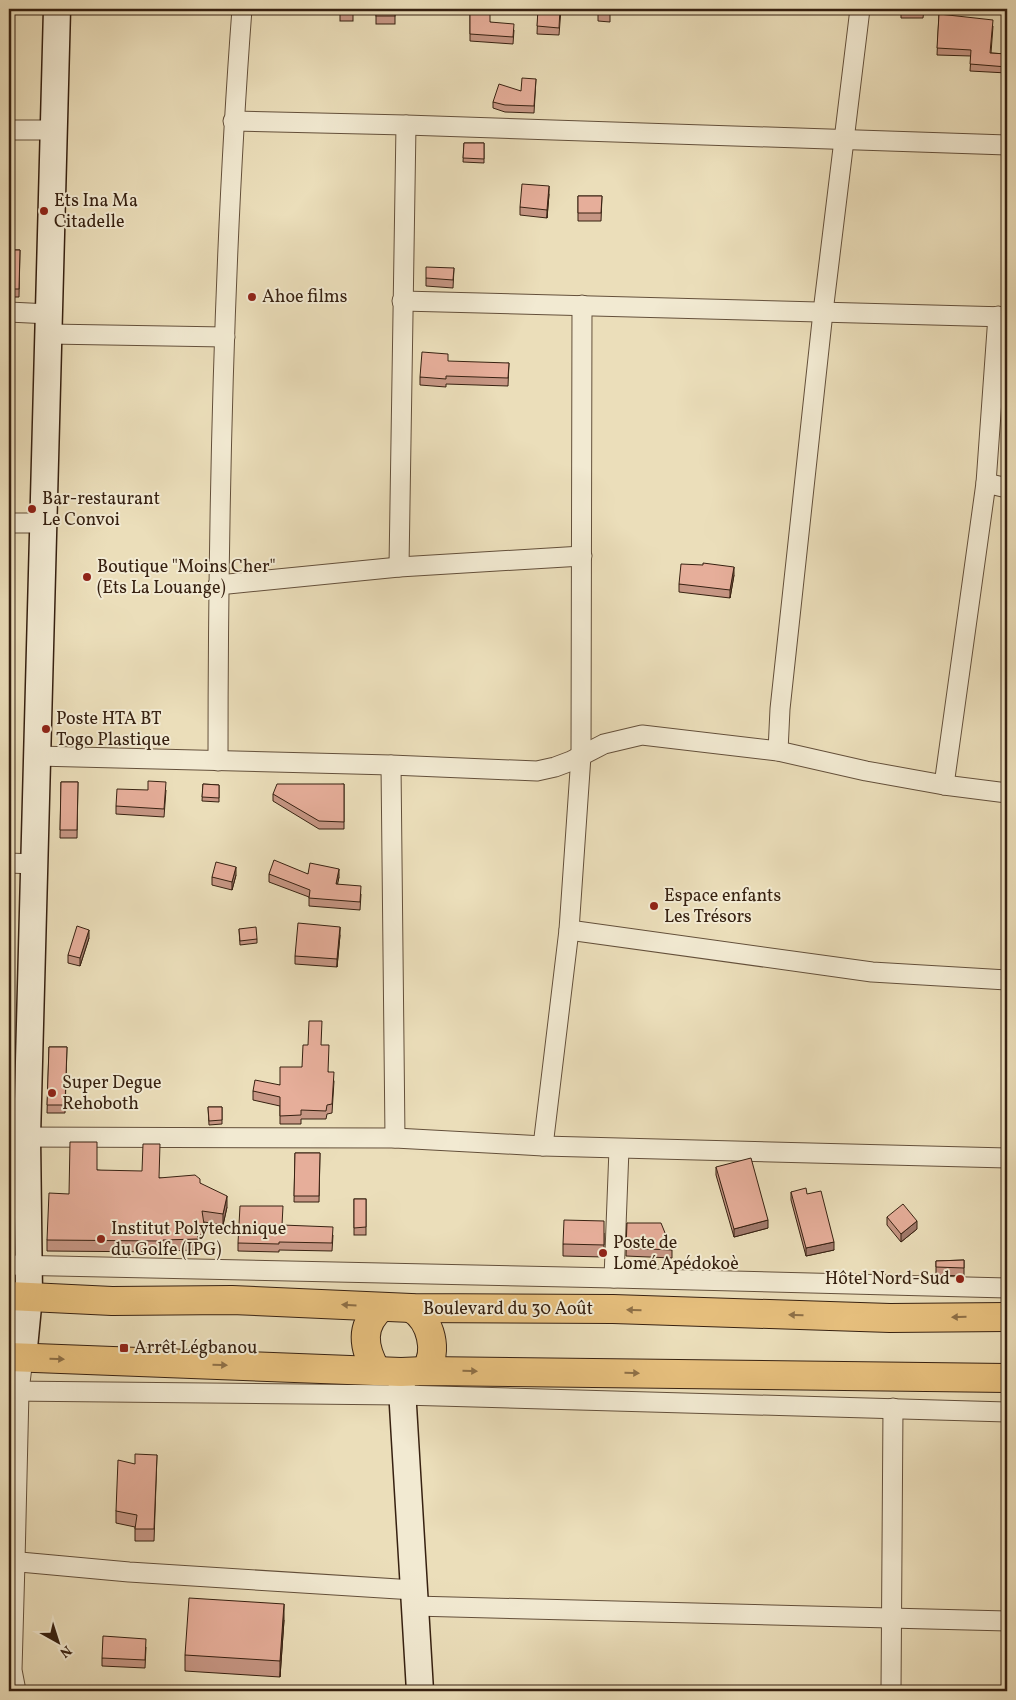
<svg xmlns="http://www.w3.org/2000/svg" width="1016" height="1700" viewBox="0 0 1016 1700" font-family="Vollkorn,serif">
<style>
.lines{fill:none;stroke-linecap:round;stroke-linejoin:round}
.street-casing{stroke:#64503b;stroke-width:21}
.secondary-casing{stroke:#372111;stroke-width:29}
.highway-casing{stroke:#372111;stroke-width:30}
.street{stroke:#f2ead2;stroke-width:19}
.secondary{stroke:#f2ead2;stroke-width:26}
.highway{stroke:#e6bf7d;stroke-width:28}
.wall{fill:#c69684;stroke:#372111}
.shaded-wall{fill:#a17a6c;stroke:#372111}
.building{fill:#e6ae9a;stroke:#372111}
.oneway{fill:#8e7047}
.poi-dot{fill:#8f2418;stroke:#f2ead2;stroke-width:2}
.labels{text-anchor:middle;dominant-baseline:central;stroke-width:4;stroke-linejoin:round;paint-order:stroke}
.poi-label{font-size:18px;fill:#372111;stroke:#f2ead2;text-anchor:start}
.street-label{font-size:18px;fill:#372111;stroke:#f2ead2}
</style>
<rect width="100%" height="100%" fill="#ebdeba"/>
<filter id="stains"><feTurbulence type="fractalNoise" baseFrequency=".004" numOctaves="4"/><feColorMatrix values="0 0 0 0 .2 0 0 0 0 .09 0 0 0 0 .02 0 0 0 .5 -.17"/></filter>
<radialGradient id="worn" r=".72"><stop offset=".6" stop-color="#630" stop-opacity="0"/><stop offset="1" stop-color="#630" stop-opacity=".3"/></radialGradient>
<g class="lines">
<g class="street-casing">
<g id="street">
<polyline points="233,121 406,125 1007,145"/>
<polyline points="9,130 55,130"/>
<polyline points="402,301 1007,317"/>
<polyline points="9,312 49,314"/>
<polyline points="49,334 225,337"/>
<polyline points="986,483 1007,488"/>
<polyline points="9,523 44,523"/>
<polyline points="399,567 406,125"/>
<polyline points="218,585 399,567 582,556"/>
<polyline points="778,751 780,709 823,312 860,9"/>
<polyline points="37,756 391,765 537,771 555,767 571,761 604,744 642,735 778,751 866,771 944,785 1007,793"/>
<path d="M 218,761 C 218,510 223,259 242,9"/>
<polyline points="391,765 395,1138"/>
<polyline points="944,785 986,483 998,316"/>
<polyline points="9,863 34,864"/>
<polyline points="569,930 872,972 1007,980"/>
<polyline points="9,1137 395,1138 543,1146 1007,1158"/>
<polyline points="543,1146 569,930 581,756 582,305"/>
<polyline points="9,1265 614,1278 1007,1288"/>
<polyline points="614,1278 619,1149"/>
<polyline points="9,1391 402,1395 1007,1412"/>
<polyline points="9,1561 129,1572 414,1590"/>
<polyline points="414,1606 1007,1621"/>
<polyline points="16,1691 12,1670 15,1562 19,1391 23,1358"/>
<polyline points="891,1691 893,1408"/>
</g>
</g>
<g class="secondary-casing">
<g id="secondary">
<polyline points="23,1358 29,1296 27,1137 57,9"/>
<polyline points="401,1372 420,1691"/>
</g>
</g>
<g class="highway-casing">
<g id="highway">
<polyline points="9,1296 112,1301 232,1300 411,1308 613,1309 890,1318 1007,1317"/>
<path d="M 411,1308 C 431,1320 439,1352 425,1371"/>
<polyline points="9,1357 401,1372 425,1371 1007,1378"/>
<path d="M 376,1370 C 363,1347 360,1325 382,1307"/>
</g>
</g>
<use href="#street" class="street"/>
<use href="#secondary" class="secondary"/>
<use href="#highway" class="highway"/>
</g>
<g class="wall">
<rect x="340" y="9" width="13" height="12"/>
<rect x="376" y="9" width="19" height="15"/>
<polygon points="470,9 490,22 514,30 513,44 470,41"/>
<polygon points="538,9 561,9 559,35 537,34"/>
<polygon points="598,9 610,9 610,22 598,21"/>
<rect x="798" y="9" width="17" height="1"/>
<polygon points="901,9 924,9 923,18 901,18"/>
<polygon points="939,14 993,26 991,53 1007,54 1007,73 970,71 971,56 937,55"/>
<polygon points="536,79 534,113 505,112 493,108 493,102 521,91"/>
<polygon points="464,143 484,143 484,163 463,162"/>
<polygon points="549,194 547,218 520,215 520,207"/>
<polygon points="578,196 602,196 601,221 578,221"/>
<polygon points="9,250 20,250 19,297 9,297"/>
<polygon points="454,268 453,288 426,286 426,278"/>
<polygon points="509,363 508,386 446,384 446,387 420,385 420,377"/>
<polygon points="734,575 730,598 679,592 679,584"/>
<polygon points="61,782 78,782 77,838 60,838"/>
<polygon points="203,784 219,785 219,802 202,801"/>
<polygon points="344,784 344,829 319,829 273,801 273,794"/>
<polygon points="166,790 164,817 116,814 116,806"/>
<polygon points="269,874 308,874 339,877 337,884 361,894 360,910 309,906 309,897 269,882"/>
<polygon points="236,875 232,890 212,885 212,877"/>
<polygon points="239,929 257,939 257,943 240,945"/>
<polygon points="340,935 337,967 295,964 295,956"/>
<polygon points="89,938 80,966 68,963 68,955"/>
<polygon points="321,1045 328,1072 334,1081 332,1113 327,1114 326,1119 301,1119 301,1124 280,1124 280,1106 253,1100 253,1091 280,1085 302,1067"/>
<polygon points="49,1047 67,1047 65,1113 47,1113"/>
<polygon points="208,1107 222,1107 222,1124 209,1125"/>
<polygon points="295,1153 320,1153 319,1202 294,1202"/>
<polygon points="716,1167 768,1228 734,1237 716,1175"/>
<polygon points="97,1170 200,1183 227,1207 223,1225 204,1222 204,1235 198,1235 198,1250 163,1251 163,1252 47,1251 47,1240 69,1194"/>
<polygon points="791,1192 807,1194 834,1250 806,1256 791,1200"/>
<rect x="354" y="1199" width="12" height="36"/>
<polygon points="887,1217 917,1229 901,1242 887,1225"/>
<polygon points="627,1223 672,1250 672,1258 626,1256"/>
<polygon points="282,1225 333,1235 332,1251 279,1250 279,1252 238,1251 238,1243"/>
<polygon points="604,1233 604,1257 563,1256 563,1244"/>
<polygon points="964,1260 964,1276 936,1275 936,1261"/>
<polygon points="157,1455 154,1541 135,1541 135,1527 116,1523 116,1511 135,1464"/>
<polygon points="284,1620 280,1677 185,1671 185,1655"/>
<polygon points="146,1647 145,1668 102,1666 102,1658"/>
</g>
<g class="shaded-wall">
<polygon points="549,186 549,194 547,218 547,210"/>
<polygon points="734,567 734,575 730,598 730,590"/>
<polygon points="236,867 236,875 232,890 232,882"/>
<polygon points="339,869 339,877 336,892 336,884"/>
<polygon points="340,927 340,935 337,967 337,959"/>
<polygon points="89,930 89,938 80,966 80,958"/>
<polygon points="227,1196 227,1207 223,1225 223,1214"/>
<polygon points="768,1220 768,1228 734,1237 734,1229"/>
<polygon points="917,1221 917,1229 901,1242 901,1234"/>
<polygon points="834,1242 834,1250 806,1256 806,1248"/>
<polygon points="284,1604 284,1620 280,1677 280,1661"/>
</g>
<g class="building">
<rect x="340" y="9" width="13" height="4"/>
<rect x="376" y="9" width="19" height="7"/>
<polygon points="470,9 490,9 490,22 514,24 513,37 470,34"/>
<polygon points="538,9 560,9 559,28 537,26"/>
<polygon points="598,9 610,9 610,14 598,13"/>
<rect x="901" y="9" width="22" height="1"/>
<polygon points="939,14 993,20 990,53 1007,54 1007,67 970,64 971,50 937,48"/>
<polygon points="522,78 536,79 534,106 505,105 493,102 499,84 521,91"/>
<polygon points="464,143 484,143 484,159 463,158"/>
<polygon points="522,184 549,186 547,210 520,207"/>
<polygon points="578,196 602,196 601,213 578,213"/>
<polygon points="9,250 20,250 19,289 9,289"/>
<polygon points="426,267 454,268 453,280 426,278"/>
<polygon points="422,352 448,354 448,361 509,363 508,378 446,376 446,379 420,377"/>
<polygon points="703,563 734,567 730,590 679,584 681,564 703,565"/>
<polygon points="148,781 166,782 164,809 116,806 117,789 148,790"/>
<polygon points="61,782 78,782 77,830 60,830"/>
<polygon points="203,784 219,785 219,798 202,797"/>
<polygon points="277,784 344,784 344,822 319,821 273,794"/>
<polygon points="274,860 308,874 310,863 339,869 336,884 361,886 360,902 309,898 310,890 269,874"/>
<polygon points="216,862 236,867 232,882 212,877"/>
<polygon points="298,923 340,927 337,959 295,956"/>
<polygon points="77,926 89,930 80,958 68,955"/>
<polygon points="256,927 257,939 240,941 239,929"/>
<polygon points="309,1021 322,1021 321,1045 329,1045 328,1072 334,1072 332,1104 327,1105 326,1111 301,1110 301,1115 280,1116 280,1097 253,1091 255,1080 280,1085 280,1067 302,1067 303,1045 308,1045"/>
<polygon points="49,1047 67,1047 65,1105 47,1105"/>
<polygon points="208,1107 222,1107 222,1120 209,1121"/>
<polygon points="70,1142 97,1142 97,1170 142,1171 143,1144 160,1144 159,1178 195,1175 200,1179 200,1183 227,1196 223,1214 202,1211 204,1224 197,1224 198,1239 163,1240 163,1241 47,1240 49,1193 69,1194"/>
<polygon points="295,1153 320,1153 319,1196 294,1196"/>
<polygon points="751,1158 768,1220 734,1229 716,1167"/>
<polygon points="806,1188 807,1194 821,1191 834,1242 806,1248 791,1192"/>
<polygon points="354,1199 366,1199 366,1227 354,1228"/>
<polygon points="903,1204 917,1221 901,1234 887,1217"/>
<polygon points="240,1206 283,1206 282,1225 333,1227 332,1243 279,1242 279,1244 238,1243"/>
<polygon points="564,1220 604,1221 604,1245 563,1244"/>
<polygon points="627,1223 661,1223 672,1250 626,1248"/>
<polygon points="964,1260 964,1268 936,1267 936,1261"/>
<polygon points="135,1454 157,1455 154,1529 135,1529 137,1515 116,1511 118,1460 135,1464"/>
<polygon points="189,1598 284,1604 280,1661 185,1655"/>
<polygon points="103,1636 146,1639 145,1660 102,1658"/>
</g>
<defs><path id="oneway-solid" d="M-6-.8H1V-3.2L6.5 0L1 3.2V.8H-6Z" transform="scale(1.25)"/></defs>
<g class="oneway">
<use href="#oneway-solid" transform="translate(349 1305) rotate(-177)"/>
<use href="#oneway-solid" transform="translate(634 1310) rotate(-178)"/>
<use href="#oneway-solid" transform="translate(796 1315) rotate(-178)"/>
<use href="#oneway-solid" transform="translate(959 1317) rotate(179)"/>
<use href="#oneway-solid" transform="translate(57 1359) rotate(2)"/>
<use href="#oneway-solid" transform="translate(220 1365) rotate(2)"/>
<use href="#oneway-solid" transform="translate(470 1371) rotate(1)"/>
<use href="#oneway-solid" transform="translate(632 1373) rotate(1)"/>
</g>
<g class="poi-dot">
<circle cx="44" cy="211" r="5"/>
<circle cx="252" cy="297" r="5"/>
<circle cx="32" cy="509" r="5"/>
<circle cx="87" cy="577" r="5"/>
<circle cx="46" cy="729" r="5"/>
<circle cx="654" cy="906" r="5"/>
<circle cx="52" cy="1093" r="5"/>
<circle cx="101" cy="1239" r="5"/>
<circle cx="603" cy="1253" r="5"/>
<circle cx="960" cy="1279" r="5"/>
<rect x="119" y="1343" width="10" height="10" rx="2.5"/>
</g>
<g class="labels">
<g class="poi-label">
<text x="54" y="201">Ets Ina Ma<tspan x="54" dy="21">Citadelle</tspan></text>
<text x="262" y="297">Ahoe films</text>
<text x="42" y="499">Bar-restaurant<tspan x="42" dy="21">Le Convoi</tspan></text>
<text x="97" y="567">Boutique "Moins Cher"<tspan x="97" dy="21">(Ets La Louange)</tspan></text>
<text x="56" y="719">Poste HTA BT<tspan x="56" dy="21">Togo Plastique</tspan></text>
<text x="664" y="896">Espace enfants<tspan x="664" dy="21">Les Trésors</tspan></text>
<text x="62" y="1083">Super Degue<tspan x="62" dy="21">Rehoboth</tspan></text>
<text x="111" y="1229">Institut Polytechnique<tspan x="111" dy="21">du Golfe (IPG)</tspan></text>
<text x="613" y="1243">Poste de<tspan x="613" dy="21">Lomé Apédokoè</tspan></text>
<text x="950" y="1279" text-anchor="end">Hôtel Nord-Sud</text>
<text x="134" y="1348">Arrêt Légbanou</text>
</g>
<g class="street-label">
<text x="508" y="1309">Boulevard du 30 Août</text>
</g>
</g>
<rect width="1016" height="1700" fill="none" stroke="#ebdeba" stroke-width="30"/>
<rect x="10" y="10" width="996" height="1680" fill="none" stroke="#372111" stroke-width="2.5"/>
<rect x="15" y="15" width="986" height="1670" fill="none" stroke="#372111"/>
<g transform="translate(58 1642) rotate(141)" stroke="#f2ead2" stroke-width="4" paint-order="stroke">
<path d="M0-4L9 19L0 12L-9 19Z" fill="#372111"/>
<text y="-8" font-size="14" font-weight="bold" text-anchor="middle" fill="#372111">N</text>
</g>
<rect width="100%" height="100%" filter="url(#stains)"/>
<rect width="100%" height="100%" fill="url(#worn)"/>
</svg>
